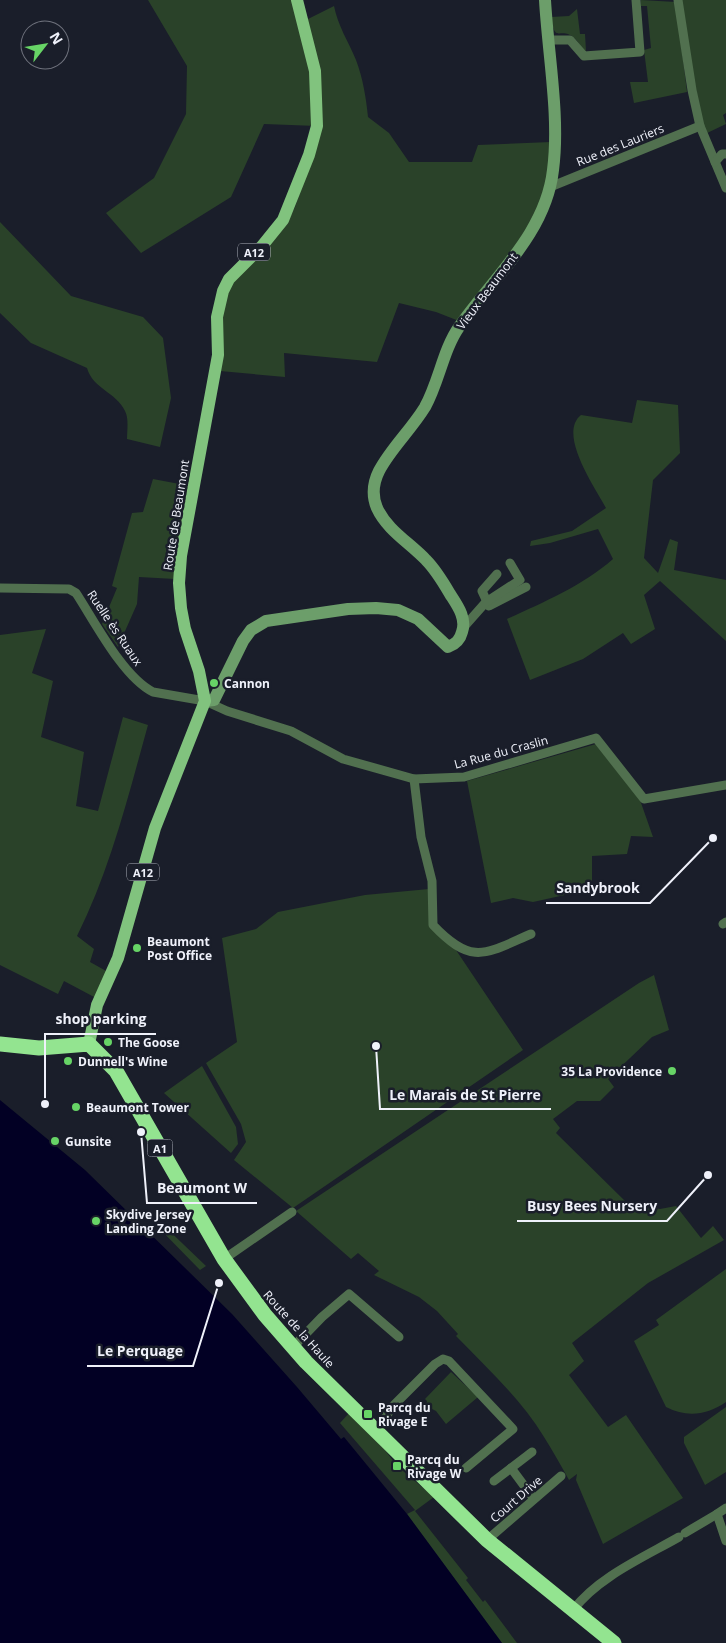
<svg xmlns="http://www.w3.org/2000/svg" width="726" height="1643" viewBox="0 0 726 1643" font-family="'Open Sans',sans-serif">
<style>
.green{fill:#2a4229}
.water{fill:#020024}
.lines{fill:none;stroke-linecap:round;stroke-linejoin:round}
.street{stroke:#51704f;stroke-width:9}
.secondary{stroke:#6c9e6a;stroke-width:12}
.primary{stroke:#81c37e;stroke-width:12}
.highway{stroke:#93e490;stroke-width:15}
.poi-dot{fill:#67d466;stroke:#1a1e2a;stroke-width:2}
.labels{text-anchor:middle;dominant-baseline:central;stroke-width:5;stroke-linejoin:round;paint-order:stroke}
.shield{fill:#1a1e2a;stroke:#afb2bc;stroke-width:1}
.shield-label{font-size:11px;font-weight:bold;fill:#eff1fa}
.street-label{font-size:12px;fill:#eff1fa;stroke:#1a1e2a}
.poi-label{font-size:12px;font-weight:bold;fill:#eff1fa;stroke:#1a1e2a;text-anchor:start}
.leader{fill:none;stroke:#eff1fa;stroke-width:2}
.callout-dot{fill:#eff1fa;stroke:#1a1e2a;stroke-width:2}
.callout-label{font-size:14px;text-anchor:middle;font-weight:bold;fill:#eff1fa;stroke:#1a1e2a;stroke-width:5;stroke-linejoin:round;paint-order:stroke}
</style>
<rect width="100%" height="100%" fill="#1a1e2a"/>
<g class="green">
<polygon points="148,0 297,0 315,71 317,126 264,124 231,197 141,253 106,213 154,178 186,114 187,66"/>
<polygon points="641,0 676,2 687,92 634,103 630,82 648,82 644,50 651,48 647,6 641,6"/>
<polygon points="678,0 726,0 726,113 723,115 726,124 705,134"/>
<path d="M 334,6 C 338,26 348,41 356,60 C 363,79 366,97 368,117 L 389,133 L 409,162 L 472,162 L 478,145 L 551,142 L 548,186 L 525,233 L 459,321 L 436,312 L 399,303 L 377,362 L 284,353 L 285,377 L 220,371 L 222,307 L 235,277 L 288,221 L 295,207 L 319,137 L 306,20 Z"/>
<path d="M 577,9 L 580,34 L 585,34 L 586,51 C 580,48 579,41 573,37 C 559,27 555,44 551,17 L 569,16 Z"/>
<path d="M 0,222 L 71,296 L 143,317 L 163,338 L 171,398 L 160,447 L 127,439 C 127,431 129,418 125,411 C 116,392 93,389 87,368 L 31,343 L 0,313 Z"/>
<path d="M 637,400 L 678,405 L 680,453 L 653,480 L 644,558 L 658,573 L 670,539 L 678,542 L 674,570 L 726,580 L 726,641 L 660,581 L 644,595 L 655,629 L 631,644 L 623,633 L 583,659 L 530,680 L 507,619 C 544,602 582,586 613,559 L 598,529 L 550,543 L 530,546 L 531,541 L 572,531 L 606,508 C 596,489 557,434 581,415 L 632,423 Z"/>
<polygon points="153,479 190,486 175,579 139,577 137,604 118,647 102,624 117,588 112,586 132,513 143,512"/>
<path d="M 46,629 L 32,673 L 53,681 L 41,737 L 84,752 L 76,806 L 98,811 L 123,717 L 148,725 C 128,797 110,870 77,936 L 94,949 L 90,962 L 108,972 L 96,998 L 64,981 L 58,994 L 0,965 L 0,635 Z"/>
<polygon points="596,744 640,800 653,837 631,836 627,854 592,856 592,889 533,902 513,898 491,903 467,781"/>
<polygon points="429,889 430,927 456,950 523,1050 293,1208 234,1160 246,1142 241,1124 206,1063 237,1042 222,938 256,929 278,912 365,895"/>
<path d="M 654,975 L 669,1030 L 652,1037 L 608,1079 L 614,1087 L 600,1101 L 577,1101 L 553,1119 L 560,1128 L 556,1133 L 625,1201 L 660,1209 L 676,1206 L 701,1238 L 713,1226 L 724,1240 L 648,1283 L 572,1343 L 584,1361 L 569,1375 L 608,1427 L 626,1415 L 683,1498 L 603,1544 L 576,1480 L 577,1474 L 569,1480 C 561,1466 553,1451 544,1437 C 521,1399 487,1368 456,1336 L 458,1334 L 437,1311 L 419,1297 L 374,1275 L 379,1271 L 358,1253 L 351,1259 L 296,1211 L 639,983 Z"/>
<polygon points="202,1066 236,1127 238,1144 231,1153 164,1093"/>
<polygon points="159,1221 206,1266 200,1270 155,1224"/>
<path d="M 726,1269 L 726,1402 C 707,1415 687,1418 666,1407 L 634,1341 L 659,1325 L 656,1320 Z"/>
<polygon points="451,1372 478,1397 446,1424 436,1411 426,1406 427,1401 425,1399"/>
<polygon points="726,1407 726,1472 705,1485 684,1443 684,1437"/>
<polygon points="350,1412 385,1450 397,1466 434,1497 415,1511 468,1578 466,1580 483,1602 485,1600 517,1643 502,1643 407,1514 415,1510 340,1423"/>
</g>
<polygon class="water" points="0,1100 85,1170 232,1314 297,1387 341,1439 344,1437 407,1514 502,1643 0,1643"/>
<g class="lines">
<g class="street">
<polyline points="678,0 692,90 700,126 726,188"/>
<polyline points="548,40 570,40 584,56 640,52 636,0"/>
<polyline points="715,162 722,154 726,154"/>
<polyline points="550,187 700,126"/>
<polyline points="497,574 482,591 489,606 526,587"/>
<path d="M 0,588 L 69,589 L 76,593 C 95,622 123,677 153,692 L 205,701 L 227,711 L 291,731 L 343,759 L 414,779 L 464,777 L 596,738 L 644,799 L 726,785"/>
<polyline points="463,628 486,602 520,580 510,563"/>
<path d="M 414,779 L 421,837 L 432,881 L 433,925 C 472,966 485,954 531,934"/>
<polyline points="723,924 726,922"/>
<polyline points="224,1259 292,1212"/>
<polyline points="293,1347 322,1317 349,1294 399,1337"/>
<polyline points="377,1431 392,1407 435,1364 443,1359 449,1361 513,1429 466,1468"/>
<polyline points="511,1468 534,1499"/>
<polyline points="494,1481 532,1452"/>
<polyline points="726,1508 717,1514 726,1541"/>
<polyline points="685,1533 717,1514"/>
<polyline points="487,1540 561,1476"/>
<path d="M 573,1610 C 598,1577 644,1557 679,1537"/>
</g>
<path class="secondary" d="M 205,701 L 214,700 L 243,641 L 251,630 L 266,621 L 348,609 L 376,608 L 398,610 L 418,619 L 448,647 C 456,644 460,640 462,632 C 467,618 457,605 450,594 C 443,582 436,570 426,560 C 410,543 387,530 377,508 C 372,496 373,483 379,471 C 391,448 411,430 425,407 C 439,382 443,350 459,327 C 493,278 546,233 553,170 C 560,117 548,54 545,0"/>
<polyline class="primary" points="89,1044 97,1005 118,958 155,828 205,701 199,671 185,629 181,608 179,583 181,556 218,355 217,317 223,291 229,279 262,246 283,220 309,155 317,126 315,71 297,0"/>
<polyline class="highway" points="0,1044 39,1048 89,1044 116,1071 224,1259 265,1315 306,1362 487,1540 614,1643"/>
</g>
<g class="poi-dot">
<circle cx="214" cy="683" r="5"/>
<circle cx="137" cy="948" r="5"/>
<circle cx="108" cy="1042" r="5"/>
<circle cx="68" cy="1061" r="5"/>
<circle cx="672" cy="1071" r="5"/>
<circle cx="76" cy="1107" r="5"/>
<circle cx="55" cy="1141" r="5"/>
<circle cx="96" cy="1221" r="5"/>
<rect x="363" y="1409" width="10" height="10" rx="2.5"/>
<rect x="392" y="1461" width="10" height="10" rx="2.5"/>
</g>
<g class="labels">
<g class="shield">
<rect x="238" y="243.5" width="32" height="17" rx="4"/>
<rect x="127" y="863.5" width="32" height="17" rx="4"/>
<rect x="147.5" y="1139.5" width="25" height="17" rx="4"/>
</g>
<g class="shield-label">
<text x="254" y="252">A12</text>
<text x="143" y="872">A12</text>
<text x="160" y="1148">A1</text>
</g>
<g class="street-label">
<text transform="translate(620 145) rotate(-22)">Rue des Lauriers</text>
<text transform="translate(487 291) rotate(-53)">Vieux Beaumont</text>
<text transform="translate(176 515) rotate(-81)">Route de Beaumont</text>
<text transform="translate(115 628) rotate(56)">Ruelle ès Ruaux</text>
<text transform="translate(501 752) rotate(-15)">La Rue du Craslin</text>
<text transform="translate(299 1329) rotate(48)">Route de la Haule</text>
<text transform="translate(516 1499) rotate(-41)">Court Drive</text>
</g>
<g class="poi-label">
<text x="224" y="683">Cannon</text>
<text x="147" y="941">Beaumont<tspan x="147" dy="14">Post Office</tspan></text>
<text x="118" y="1042">The Goose</text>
<text x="78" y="1061">Dunnell's Wine</text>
<text x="662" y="1071" text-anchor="end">35 La Providence</text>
<text x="86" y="1107">Beaumont Tower</text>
<text x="65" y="1141">Gunsite</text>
<text x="106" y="1214">Skydive Jersey<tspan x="106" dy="14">Landing Zone</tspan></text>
<text x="378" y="1407">Parcq du<tspan x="378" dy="14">Rivage E</tspan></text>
<text x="407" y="1459">Parcq du<tspan x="407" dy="14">Rivage W</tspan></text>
</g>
</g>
<path class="leader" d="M713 838L650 903H546M45 1104L45 1034H156M376 1046L380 1109H551M141 1132L147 1203H257M708 1175L667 1221H517M219 1283L193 1366H87"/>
<g class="callout-dot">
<circle cx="713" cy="838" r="5"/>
<circle cx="45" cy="1104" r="5"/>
<circle cx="376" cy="1046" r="5"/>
<circle cx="141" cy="1132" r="5"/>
<circle cx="708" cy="1175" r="5"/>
<circle cx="219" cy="1283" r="5"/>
</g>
<g class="callout-label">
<text x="598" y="893">Sandybrook</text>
<text x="101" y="1024">shop parking</text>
<text x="465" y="1100">Le Marais de St Pierre</text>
<text x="202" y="1193">Beaumont W</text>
<text x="592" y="1211">Busy Bees Nursery</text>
<text x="140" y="1356">Le Perquage</text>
</g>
<g transform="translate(45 45) rotate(59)"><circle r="24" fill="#1a1e2a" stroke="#6f727d"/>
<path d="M0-4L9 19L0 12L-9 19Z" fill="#67d466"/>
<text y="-8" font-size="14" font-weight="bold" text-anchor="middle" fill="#eff1fa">N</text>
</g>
</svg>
